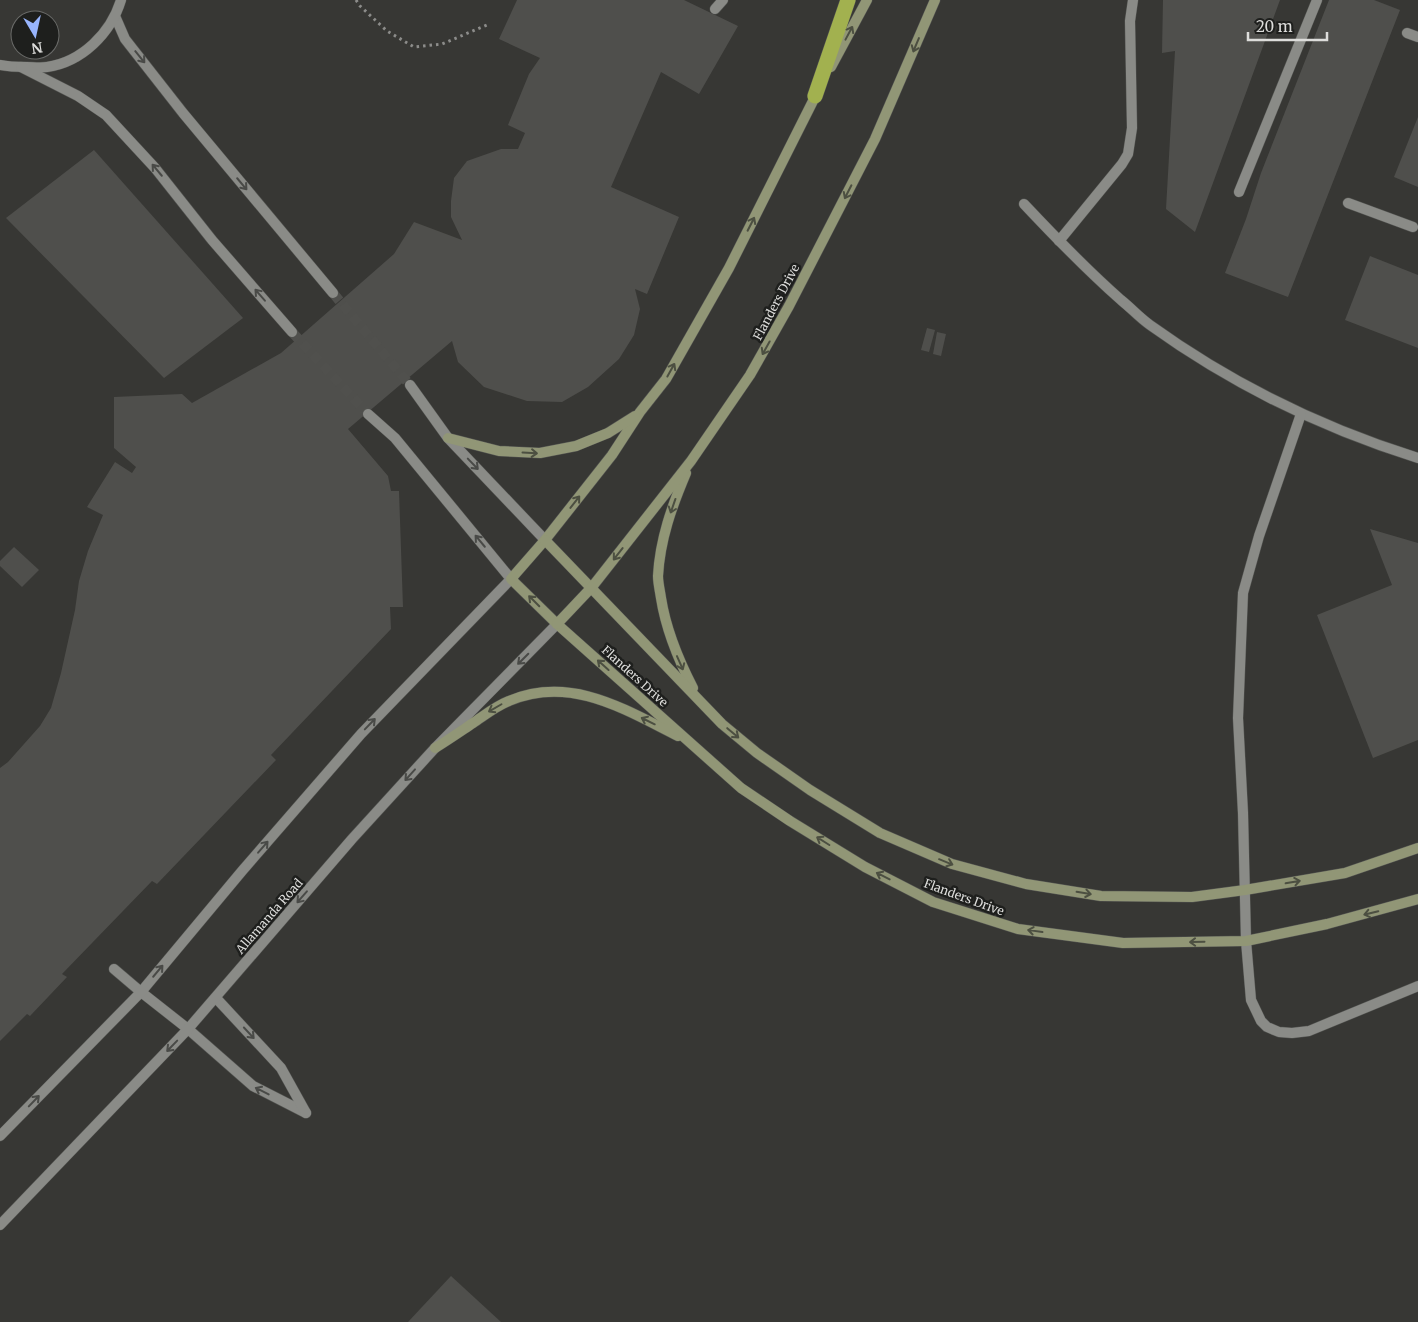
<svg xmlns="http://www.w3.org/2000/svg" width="1418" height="1322" viewBox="0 0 1418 1322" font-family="Merriweather,serif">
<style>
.building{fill:#4f4f4c}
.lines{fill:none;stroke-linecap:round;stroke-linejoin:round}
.street-tunnel{stroke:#50504d;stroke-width:10;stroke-dasharray:10 5;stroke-linecap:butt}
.lane-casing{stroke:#535451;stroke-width:11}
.street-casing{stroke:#535451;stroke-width:11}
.secondary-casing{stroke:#535451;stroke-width:11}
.highway-casing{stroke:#535451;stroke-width:16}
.path{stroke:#8c8c8a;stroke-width:3;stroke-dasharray:2.5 4;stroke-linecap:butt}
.lane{stroke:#8a8b87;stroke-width:10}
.street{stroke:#8a8b87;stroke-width:10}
.secondary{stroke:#919676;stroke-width:10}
.highway{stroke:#a2b14f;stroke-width:15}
.oneway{stroke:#4c4f41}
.oneway2{stroke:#494a47}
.labels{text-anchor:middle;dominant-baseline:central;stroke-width:5;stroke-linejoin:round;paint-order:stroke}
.street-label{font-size:12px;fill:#dddddb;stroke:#1e1f1d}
</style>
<rect width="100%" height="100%" fill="#373734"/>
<g class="building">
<polygon points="517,0 684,0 738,26 699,94 661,72 611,187 679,217 647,294 635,289 640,309 634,335 619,359 588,387 562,402 527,401 484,387 458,362 452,341 348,429 388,476 391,491 399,491 403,607 390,607 391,629 271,755 276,760 157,884 152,881 62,974 67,977 30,1016 27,1014 0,1041 0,768 8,762 40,726 51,708 61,673 75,610 79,581 88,551 103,515 87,507 115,462 132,473 136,467 114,448 114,397 182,394 192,403 281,353 394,254 414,222 462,240 451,217 451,201 454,178 467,161 501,149 518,149 525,133 508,125 529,74 540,58 499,39"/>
<polygon points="1163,0 1280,0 1195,232 1166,209 1175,51 1162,53"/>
<polygon points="1329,0 1374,0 1400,10 1288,297 1225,273 1246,219 1261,173"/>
<polygon points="1418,117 1418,187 1394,177"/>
<polygon points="94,150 243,318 164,378 6,218"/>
<polygon points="1370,256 1418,275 1418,348 1345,320"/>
<polygon points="927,328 935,330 929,352 921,350"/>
<polygon points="937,332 946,334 941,356 933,354"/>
<polygon points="1370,529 1418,543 1418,740 1373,758 1317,615 1392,585"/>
<polygon points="14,547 39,570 22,587 0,566 0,561"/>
<polygon points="451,1276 501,1322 408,1322"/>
</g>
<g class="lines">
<g class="street-tunnel">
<polyline points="333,293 410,385"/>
<polyline points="292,332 368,414"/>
</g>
<g class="lane-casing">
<g id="lane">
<polyline points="715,9 723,0"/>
<polyline points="1407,33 1418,37"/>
<polyline points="1239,192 1317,0"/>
<polyline points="1348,203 1413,227"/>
<path d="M 1024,204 C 1055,237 1087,270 1121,300 C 1131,308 1140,318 1150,325 C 1232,384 1322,428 1418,458"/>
<polyline points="1059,241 1122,164 1128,154 1132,128 1130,21 1133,0"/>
<polyline points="1301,414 1259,536 1243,593 1238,718 1243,813 1246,941 1251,1000 1261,1021 1267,1027 1279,1032 1292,1033 1309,1031 1418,986"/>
<polyline points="114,969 141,992 188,1029 253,1086 306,1113"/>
<polyline points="216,998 281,1068 306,1113"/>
</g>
</g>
<g class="street-casing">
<g id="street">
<polyline points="115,16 125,39 183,113 333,293"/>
<path d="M 0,65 C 9,67 18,67 27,67 C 33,67 40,68 47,67 C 82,62 111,33 121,0"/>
<polyline points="21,67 78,96 106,115 155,168 212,240 292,332"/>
<polyline points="410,385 448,438 545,540"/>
<polyline points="0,1136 141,992 242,871 361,734 511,579 395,438 368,414"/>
<polyline points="0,1225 188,1029 352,839 435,748 557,624"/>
</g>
</g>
<g class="secondary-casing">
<g id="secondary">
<polyline points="831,67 867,0"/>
<polyline points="818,91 729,268 666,379 640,412 612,455 545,540 511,579 557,624 741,788 790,821 865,867 933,902 1018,929 1123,943 1246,941 1327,924 1418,899"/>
<polyline points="448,438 499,451 540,453 576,446 608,433 635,416"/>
<path d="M 686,473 C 672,506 660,539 658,576 C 658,583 660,591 661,598 C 666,630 678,659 693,688"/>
<polyline points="545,540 722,724 757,753 810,790 880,833 952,864 1026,884 1101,896 1192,897 1245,890 1345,873 1418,848"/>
<polyline points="557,624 592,587 691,461 750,375 789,306 875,139 935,0"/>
<path d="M 435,748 C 448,740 461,731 473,723 C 485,715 496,706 509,701 C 570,675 624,709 678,736"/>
</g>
</g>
<g class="highway-casing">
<polyline id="highway" points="815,96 848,0"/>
</g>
<polyline class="path" points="356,0 360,6 387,31 414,47 442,44 487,25"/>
<use href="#lane" class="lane"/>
<use href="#street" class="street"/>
<use href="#secondary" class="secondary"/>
<use href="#highway" class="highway"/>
</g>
<defs><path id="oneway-shaft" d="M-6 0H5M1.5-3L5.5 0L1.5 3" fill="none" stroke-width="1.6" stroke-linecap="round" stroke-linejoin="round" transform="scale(1.25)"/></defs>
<g class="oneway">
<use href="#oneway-shaft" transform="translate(849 33) rotate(-62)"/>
<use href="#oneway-shaft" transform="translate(916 45) rotate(113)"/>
<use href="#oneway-shaft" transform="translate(848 192) rotate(117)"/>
<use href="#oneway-shaft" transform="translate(751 224) rotate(-63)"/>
<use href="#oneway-shaft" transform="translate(766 348) rotate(119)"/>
<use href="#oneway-shaft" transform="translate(671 370) rotate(-61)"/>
<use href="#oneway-shaft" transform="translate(530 453) rotate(3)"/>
<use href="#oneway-shaft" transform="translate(575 502) rotate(-52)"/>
<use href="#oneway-shaft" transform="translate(673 506) rotate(109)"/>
<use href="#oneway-shaft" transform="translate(618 554) rotate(128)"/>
<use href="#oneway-shaft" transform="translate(534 601) rotate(-135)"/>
<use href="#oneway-shaft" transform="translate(680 663) rotate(66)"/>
<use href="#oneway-shaft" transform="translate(603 665) rotate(-138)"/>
<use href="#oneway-shaft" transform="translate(495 708) rotate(150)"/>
<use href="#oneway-shaft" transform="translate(648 721) rotate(-154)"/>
<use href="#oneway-shaft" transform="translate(733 733) rotate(40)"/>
<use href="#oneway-shaft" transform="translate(823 841) rotate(-148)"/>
<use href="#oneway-shaft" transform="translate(946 862) rotate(22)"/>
<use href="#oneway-shaft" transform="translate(883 876) rotate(-153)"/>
<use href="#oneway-shaft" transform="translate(1293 882) rotate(-10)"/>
<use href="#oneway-shaft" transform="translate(1084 893) rotate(9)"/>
<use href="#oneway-shaft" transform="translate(1371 913) rotate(166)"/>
<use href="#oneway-shaft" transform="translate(1035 931) rotate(-172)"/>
<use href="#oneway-shaft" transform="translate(1197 942) rotate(179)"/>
</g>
<g class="oneway2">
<use href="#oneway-shaft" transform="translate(140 57) rotate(51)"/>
<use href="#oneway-shaft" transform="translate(157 170) rotate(-130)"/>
<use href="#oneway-shaft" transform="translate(242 184) rotate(50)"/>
<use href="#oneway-shaft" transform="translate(260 295) rotate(-131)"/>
<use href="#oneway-shaft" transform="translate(473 464) rotate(46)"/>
<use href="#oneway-shaft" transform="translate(480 541) rotate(-130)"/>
<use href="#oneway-shaft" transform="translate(523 659) rotate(135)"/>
<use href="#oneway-shaft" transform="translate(370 724) rotate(-46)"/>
<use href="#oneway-shaft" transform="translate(410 775) rotate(132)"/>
<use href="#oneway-shaft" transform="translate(263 847) rotate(-49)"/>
<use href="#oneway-shaft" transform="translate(302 897) rotate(131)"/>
<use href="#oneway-shaft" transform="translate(158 971) rotate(-50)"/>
<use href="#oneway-shaft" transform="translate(249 1033) rotate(47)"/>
<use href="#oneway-shaft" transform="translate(172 1046) rotate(134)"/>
<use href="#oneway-shaft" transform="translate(262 1091) rotate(-153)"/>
<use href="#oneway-shaft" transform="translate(34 1101) rotate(-46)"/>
</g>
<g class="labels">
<g class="street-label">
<text transform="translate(776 302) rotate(-62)">Flanders Drive</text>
<text transform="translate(635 676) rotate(42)">Flanders Drive</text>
<text transform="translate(964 897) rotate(20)">Flanders Drive</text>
<text transform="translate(269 916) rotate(-49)">Allamanda Road</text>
</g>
</g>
<g transform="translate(35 35) rotate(171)"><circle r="24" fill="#1e1f1d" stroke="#6a6b69"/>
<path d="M0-4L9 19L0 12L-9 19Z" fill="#98b5fd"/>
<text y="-8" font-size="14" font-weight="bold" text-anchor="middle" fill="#dddddb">N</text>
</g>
<path d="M1248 32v8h79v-8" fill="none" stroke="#dddddb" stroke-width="2.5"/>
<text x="1256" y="32" font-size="15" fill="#dddddb" stroke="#1e1f1d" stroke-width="4" paint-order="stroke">20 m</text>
</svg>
